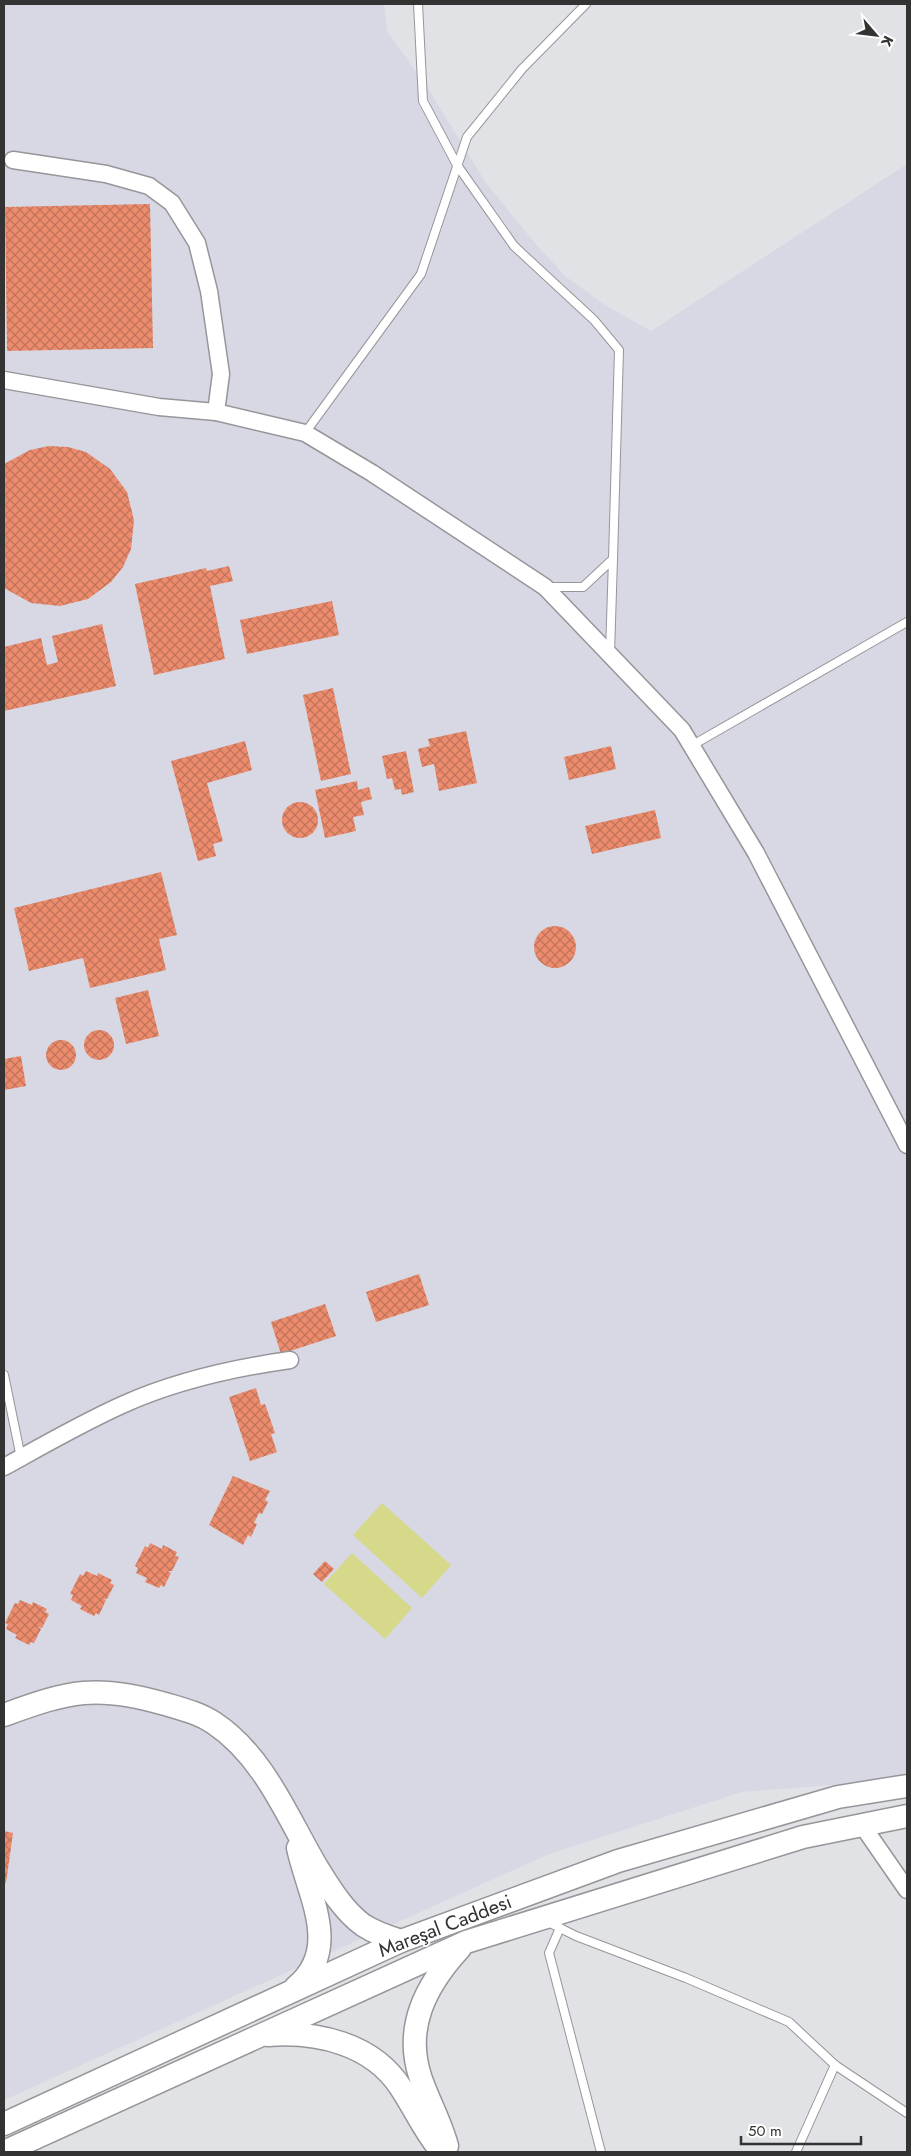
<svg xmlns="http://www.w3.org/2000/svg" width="911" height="2156" viewBox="0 0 911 2156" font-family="Jost,sans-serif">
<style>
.built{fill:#d7d8e4}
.grass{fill:#d5d989}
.building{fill:url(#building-cross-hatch)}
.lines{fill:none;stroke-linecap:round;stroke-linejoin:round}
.lane-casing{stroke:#96969a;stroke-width:10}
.street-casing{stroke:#96969a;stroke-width:19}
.secondary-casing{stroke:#96969a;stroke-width:25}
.lane{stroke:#fff;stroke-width:8}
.street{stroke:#fff;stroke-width:16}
.secondary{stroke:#fff;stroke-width:22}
.labels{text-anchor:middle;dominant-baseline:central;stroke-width:4;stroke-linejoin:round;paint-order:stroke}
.street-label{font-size:20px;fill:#333334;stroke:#fff}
</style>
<defs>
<pattern id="building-cross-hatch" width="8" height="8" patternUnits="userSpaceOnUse" patternTransform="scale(1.25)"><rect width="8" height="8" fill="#ec8c6d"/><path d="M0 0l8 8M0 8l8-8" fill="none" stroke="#c0735a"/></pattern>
</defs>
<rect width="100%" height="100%" fill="#e1e2e6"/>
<polygon class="built" points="4,4 384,4 387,31 427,87 486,183 534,242 565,276 605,305 651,331 907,164 907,1779 742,1792 549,1854 4,2100"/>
<g class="grass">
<polygon points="382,1503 451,1565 422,1598 353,1535"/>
<polygon points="352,1553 412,1608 385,1639 324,1584"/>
</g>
<g class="building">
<polygon points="150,204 153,348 7,351 5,207"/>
<polygon points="49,446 68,447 86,452 110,469 127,492 134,520 131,549 123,567 111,582 88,599 60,606 31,603 4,588 4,464 30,450"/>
<polygon points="229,566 233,581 210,586 225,659 154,675 135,584 206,568 207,571"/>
<polygon points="332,601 339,635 247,654 240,620"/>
<polygon points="102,624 116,686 4,711 4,647 41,638 47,665 58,662 52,636"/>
<polygon points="333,688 351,774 321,781 303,695"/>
<polygon points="466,731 477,783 439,791 434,764 422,767 418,749 430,746 428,739"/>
<polygon points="245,741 252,770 207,783 223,841 213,844 216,856 198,861 171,761"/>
<polygon points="611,746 616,769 569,780 564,757"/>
<polygon points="406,751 414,792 402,795 401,789 395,790 392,778 387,779 382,756"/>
<polygon points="357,781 358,790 369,787 372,799 361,802 364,815 353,817 356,831 325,838 315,790"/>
<circle cx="300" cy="820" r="18"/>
<polygon points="655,810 661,838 592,854 585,826"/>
<polygon points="161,872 177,935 159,939 166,970 90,988 83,958 29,971 14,908"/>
<circle cx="555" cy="947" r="21"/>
<polygon points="148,990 159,1036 126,1044 115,998"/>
<circle cx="99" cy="1045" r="15"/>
<circle cx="61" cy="1055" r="15"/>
<polygon points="21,1056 26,1086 4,1090 4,1059"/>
<polygon points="419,1274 429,1305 376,1322 366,1292"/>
<polygon points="325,1304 336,1336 281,1354 271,1322"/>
<polygon points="256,1388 261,1405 265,1404 275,1433 271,1434 277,1452 250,1461 229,1397"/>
<polygon points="233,1476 270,1491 265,1500 268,1502 262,1514 259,1513 254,1523 257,1524 251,1537 248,1535 243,1545 209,1525"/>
<polygon points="150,1543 162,1549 163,1545 177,1552 175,1556 179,1557 172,1571 168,1571 171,1573 164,1587 161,1585 159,1588 145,1582 147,1578 136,1573 138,1568 135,1566 145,1546 148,1548"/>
<polygon points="325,1561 334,1569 322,1582 313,1574"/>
<polygon points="86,1571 97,1576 98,1573 112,1580 110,1583 114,1585 107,1599 103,1599 106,1600 99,1615 96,1613 94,1616 80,1609 82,1606 71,1600 73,1595 70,1594 80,1574 83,1576"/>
<polygon points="20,1600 32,1605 33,1602 47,1609 45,1612 49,1614 42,1628 37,1627 41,1629 34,1643 31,1642 29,1645 15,1638 17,1635 6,1629 8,1624 5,1623 15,1603 18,1604"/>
<polygon points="4,1831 13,1833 6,1883 4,1882"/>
</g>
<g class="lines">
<g class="lane-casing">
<g id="lane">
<polyline points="418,4 423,101 457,165 514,246 594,320 619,350 613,559"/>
<polyline points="305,433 421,274 467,137 522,69 586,4"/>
<polyline points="548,587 583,587 613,559 610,653"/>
<polyline points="691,746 907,622"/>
<polyline points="4,1375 21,1458"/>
<polyline points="548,1922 576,1936 686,1978 789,2022 835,2065 907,2113"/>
<polyline points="560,1928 549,1953 601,2152"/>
<polyline points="796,2152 835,2065"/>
</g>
</g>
<g class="street-casing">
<g id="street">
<polyline points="13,160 106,174 149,186 172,203 197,243 209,291 221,374 216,412"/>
<polyline points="4,380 159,407 216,412 305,433 372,473 545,587 682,730 756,853 907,1145"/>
<path d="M 4,1467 C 42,1446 82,1423 122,1405 C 175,1381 233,1368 290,1360"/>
<polyline points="862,1825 907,1890"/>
</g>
</g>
<g class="secondary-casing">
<g id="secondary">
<path d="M 4,1715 C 69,1691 97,1684 165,1704 C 182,1709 199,1713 214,1723 C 265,1757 288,1819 318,1869 C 331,1890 344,1911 363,1925 C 375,1933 388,1937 401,1941"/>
<path d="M 296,1987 C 342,1949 308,1895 298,1848"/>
<path d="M 268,2035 C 317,2031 373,2044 401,2088 C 415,2109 425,2133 442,2152"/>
<polyline points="4,2124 401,1941 618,1861 838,1797 907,1786"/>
<path d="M 447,2146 C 441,2123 429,2102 421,2079 C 403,2028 426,1985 460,1948"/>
<polyline points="4,2152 466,1942 803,1837 907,1816"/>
</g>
</g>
<use href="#lane" class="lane"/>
<use href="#street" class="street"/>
<use href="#secondary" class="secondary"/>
</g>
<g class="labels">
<g class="street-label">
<text transform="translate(445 1926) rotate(-21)">Mareşal Caddesi</text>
</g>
</g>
<rect width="911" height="2156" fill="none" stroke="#333334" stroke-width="10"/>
<g transform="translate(876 35) rotate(118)" stroke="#ffffff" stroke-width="4" paint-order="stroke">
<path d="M0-4L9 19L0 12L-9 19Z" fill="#333334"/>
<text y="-8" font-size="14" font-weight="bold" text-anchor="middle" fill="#333334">K</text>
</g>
<path d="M741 2136v8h120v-8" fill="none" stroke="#333334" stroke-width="2.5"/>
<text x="748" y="2136" font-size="15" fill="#333334" stroke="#ffffff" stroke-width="4" paint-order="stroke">50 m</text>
</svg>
